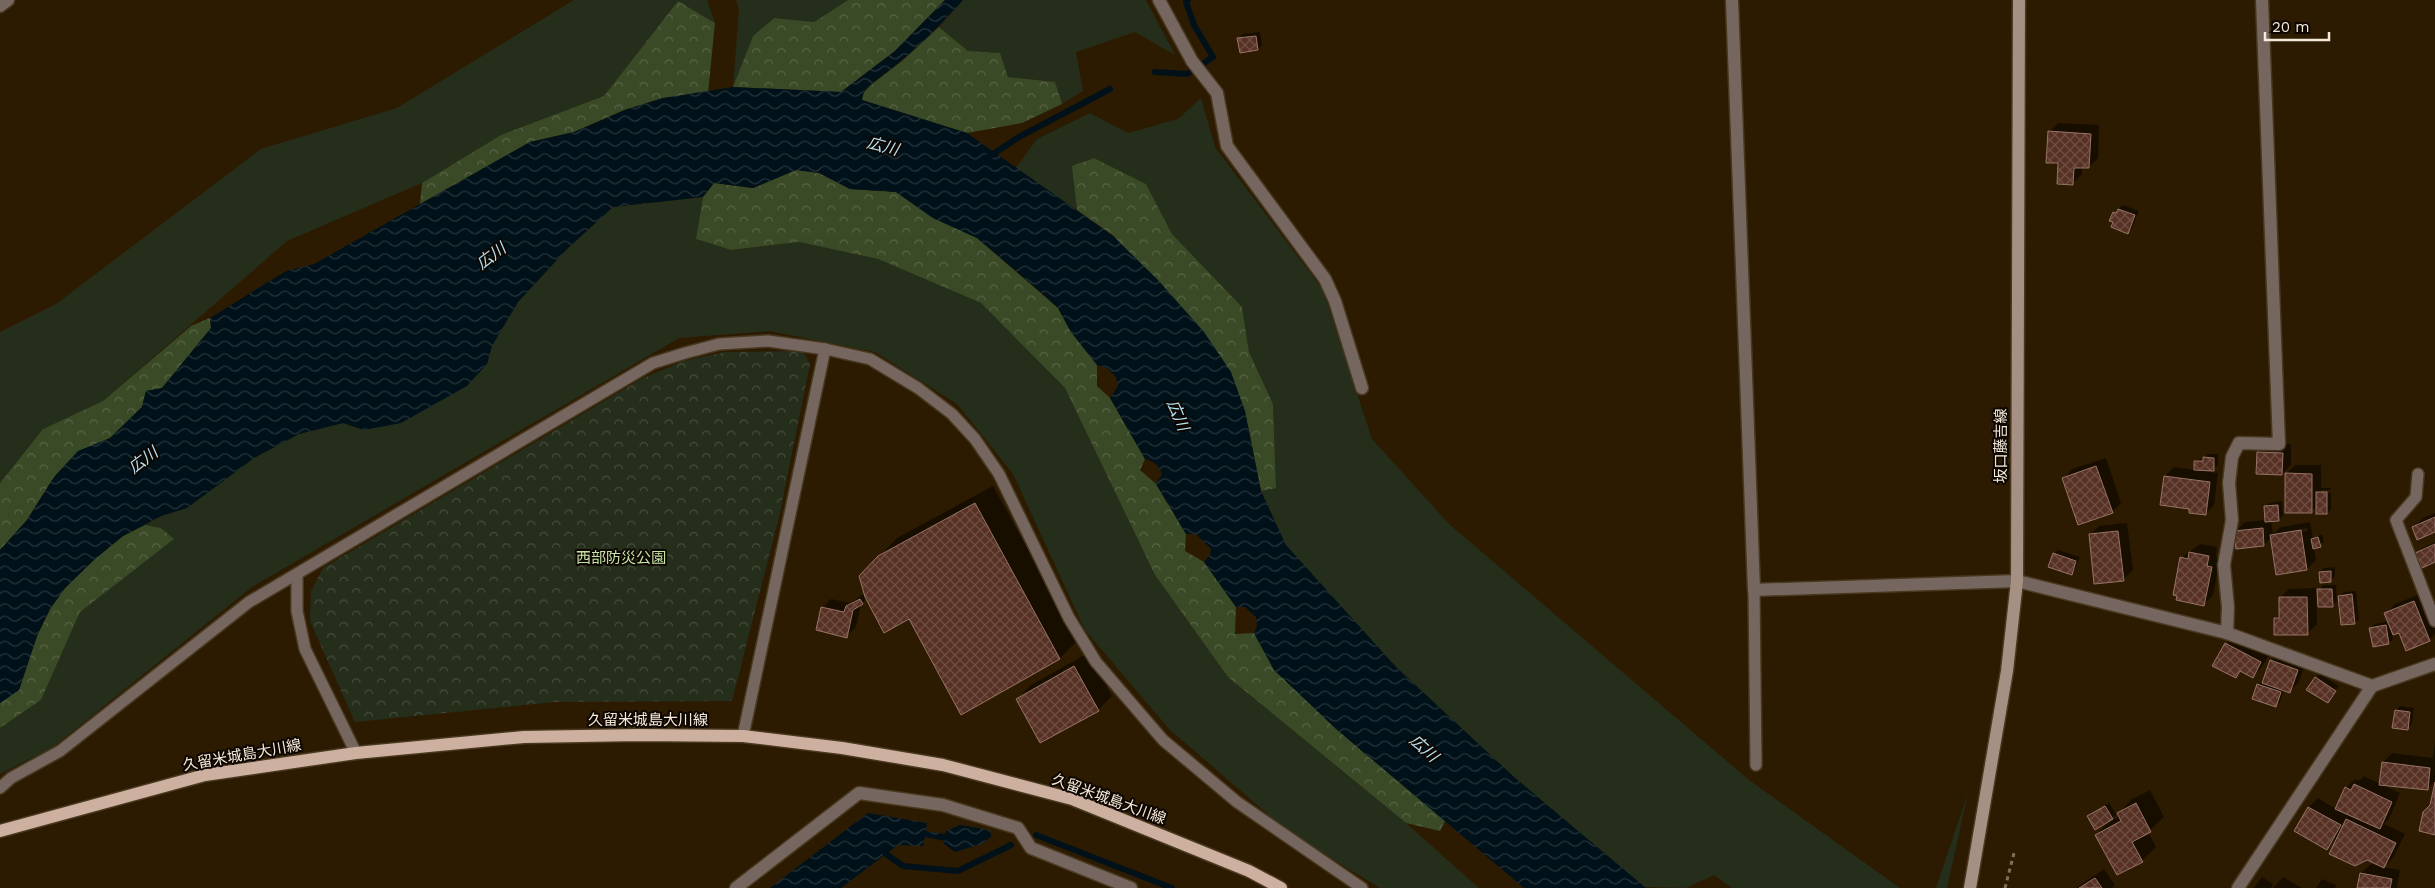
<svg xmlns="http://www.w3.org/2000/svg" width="2435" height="888" viewBox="0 0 2435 888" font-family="'Work Sans','Noto Sans JP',sans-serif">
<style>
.grass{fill:#252e1b}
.forest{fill:url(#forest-crowns)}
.park{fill:url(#park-crowns)}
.water{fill:url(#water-waves)}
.shadow{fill:#0007;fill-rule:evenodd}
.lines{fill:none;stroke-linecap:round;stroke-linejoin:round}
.stream{stroke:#00111a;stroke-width:6}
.building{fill:url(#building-cross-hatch);stroke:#977368}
.service-casing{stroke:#48381f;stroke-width:14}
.minor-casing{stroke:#48381f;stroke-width:15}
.secondary-casing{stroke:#48381f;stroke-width:15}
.primary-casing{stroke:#48381f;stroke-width:15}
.path{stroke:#7f705b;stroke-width:3;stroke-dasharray:4 4;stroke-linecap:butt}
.service{stroke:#75675f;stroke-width:11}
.minor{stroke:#75675f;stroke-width:12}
.secondary{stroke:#a69083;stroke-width:12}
.primary{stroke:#cdb0a0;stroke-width:12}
.labels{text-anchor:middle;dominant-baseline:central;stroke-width:4;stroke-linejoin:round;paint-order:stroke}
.street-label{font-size:15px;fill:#f5eada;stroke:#0e0701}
.park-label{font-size:15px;fill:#c5e4a6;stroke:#0e0701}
.water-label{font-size:16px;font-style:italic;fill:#b7e3f7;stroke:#0e0701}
</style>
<defs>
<pattern id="forest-crowns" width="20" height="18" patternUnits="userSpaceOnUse" patternTransform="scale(1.25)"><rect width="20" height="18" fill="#3a4a27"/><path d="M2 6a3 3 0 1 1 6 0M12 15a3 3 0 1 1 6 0" fill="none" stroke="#576446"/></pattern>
<pattern id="park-crowns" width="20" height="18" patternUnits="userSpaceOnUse" patternTransform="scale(1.25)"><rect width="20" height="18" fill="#252e1b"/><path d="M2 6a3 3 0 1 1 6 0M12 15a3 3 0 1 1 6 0" fill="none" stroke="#454c3c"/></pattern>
<pattern id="water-waves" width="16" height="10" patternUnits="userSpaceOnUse" patternTransform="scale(1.25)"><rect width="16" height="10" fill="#00111a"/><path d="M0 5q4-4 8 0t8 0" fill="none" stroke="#26343b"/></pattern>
<pattern id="building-cross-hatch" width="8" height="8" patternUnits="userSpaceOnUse" patternTransform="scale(1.25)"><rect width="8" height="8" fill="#573124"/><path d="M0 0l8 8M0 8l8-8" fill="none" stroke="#704f43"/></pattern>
</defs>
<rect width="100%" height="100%" fill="#2c1b01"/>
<g class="grass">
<polygon points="574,0 707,0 715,23 678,1 604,96 501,135 422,183 287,241 103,401 43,429 0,483 0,332 56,304 261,149 397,108"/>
<polygon points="736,0 848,0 814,22 773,18 753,36 733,87 739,9"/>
<polygon points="963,0 1146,0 1175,55 1135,32 1076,52 1083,91 1062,104 1055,82 1008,77 1000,53 968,51 939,27"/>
<polygon points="1201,98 1215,147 1323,290 1372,439 1449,524 1749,780 1900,888 1732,888 1714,875 1686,888 1643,887 1514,777 1396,667 1285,545 1261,491 1276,487 1273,404 1249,352 1242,307 1172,234 1146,184 1094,158 1073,166 1077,210 1015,169 1037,139 1090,113 1128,133 1178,119"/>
<polygon points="703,197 696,239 731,250 799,242 878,259 981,303 1065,388 1155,575 1228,677 1406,823 1479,888 1380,888 1291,834 1169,729 1085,630 1013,474 957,404 875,352 770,331 679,338 252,587 53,747 0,774 0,728 41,700 80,612 173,539 161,528 145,525 161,516 187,508 254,458 299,434 343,423 364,430 487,364 491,347 518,302 567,249 613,207"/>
<polygon points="1968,793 1947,888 1936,888"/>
</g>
<g class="forest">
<polygon points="848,0 945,0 895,51 841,92 733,87 753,36 774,18 814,22"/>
<polygon points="678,1 715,23 708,93 663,98 624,110 574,132 530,142 420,204 422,183 501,135 604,96"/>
<polygon points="939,27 968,51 1000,53 1008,77 1055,82 1062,104 1022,123 967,133 862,100 863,93 871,85 902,61"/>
<polygon points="1094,158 1146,184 1172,234 1242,307 1249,352 1273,404 1276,488 1261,491 1245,411 1114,236 1077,210 1072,166"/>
<polygon points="796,170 819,173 850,189 896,192 933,218 977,238 1058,308 1071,332 1097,365 1097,386 1110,398 1145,459 1140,470 1156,484 1186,534 1185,551 1204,562 1236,607 1235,634 1254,633 1274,670 1364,753 1446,819 1440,831 1406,823 1228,677 1155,575 1065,388 981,303 878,259 799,242 731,250 696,239 703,197 714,183 753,188"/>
<polygon points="210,318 211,328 162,388 146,391 142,407 110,438 78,452 54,477 27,520 0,550 0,483 43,429 103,401 191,326"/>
<polygon points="145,525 161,528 174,539 80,612 41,700 0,728 0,703 19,690 37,636 50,609 65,588 95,559 123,536"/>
</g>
<polygon class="park" points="793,351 805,354 810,364 779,517 732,701 555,702 355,722 310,621 311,591 323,568 643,378 684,361 725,352"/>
<g class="water">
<path d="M 945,0 L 963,0 C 939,26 915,51 887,72 C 877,80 863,87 862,100 L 967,133 L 1113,236 L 1158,280 L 1204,332 L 1231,372 L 1245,411 L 1261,491 L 1286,545 L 1396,667 L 1514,777 L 1646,888 L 1524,888 L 1336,729 L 1274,670 L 1254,633 L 1257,626 L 1256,617 L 1245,607 L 1236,607 L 1204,562 L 1210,555 L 1211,549 L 1196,534 L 1186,534 L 1156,484 L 1162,474 C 1158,465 1154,461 1145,459 L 1110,398 L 1118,386 L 1116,377 L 1107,368 L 1097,365 L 1071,332 L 1058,308 L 1036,288 L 977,238 L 933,218 L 896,192 L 850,189 L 819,173 L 796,170 L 753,188 L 714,183 L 703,197 L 613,207 L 567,249 L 518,302 L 492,346 L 487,364 L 467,386 L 401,423 L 364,430 L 343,423 L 299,434 L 254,458 L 187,508 L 161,516 L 123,536 L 95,559 L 65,588 L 50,609 L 37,636 L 19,690 L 0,703 L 0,550 L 27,520 L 54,477 L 78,451 L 110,438 L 142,407 L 146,391 L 162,388 L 211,328 L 210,318 L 286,271 L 314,264 L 530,142 L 574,132 L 625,110 L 663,98 L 733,87 L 841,92 L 895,51 Z"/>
<polygon points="868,813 927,823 926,831 945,834 946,831 960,825 990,830 991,837 981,844 955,852 944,844 944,841 925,837 923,846 898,845 841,888 770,888"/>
</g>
<g class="shadow">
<polygon points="1260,32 1262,45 1258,49 1239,39 1243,34"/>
<polygon points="2058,123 2099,125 2098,158 2089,167 2082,167 2082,174 2073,183 2059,162 2049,132"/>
<polygon points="2123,205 2139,211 2132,228 2128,232 2114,213"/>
<polygon points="2267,443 2291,444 2291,465 2282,474 2258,452"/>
<polygon points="2209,454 2218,454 2218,465 2213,469 2202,469 2202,471 2218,473 2214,505 2205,514 2191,508 2165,476 2174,467 2195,470 2196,461"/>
<polygon points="2106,458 2121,503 2112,512 2063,479 2072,469"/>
<polygon points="2295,465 2321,465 2321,488 2331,488 2331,490 2321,490 2321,493 2331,493 2331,509 2327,513 2317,506 2311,512 2286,474"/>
<polygon points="993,486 1078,640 1060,658 961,713 909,617 867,598 861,604 856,627 847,636 822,608 831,599 850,603 865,593 879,557 897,538"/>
<path d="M 2282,501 L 2283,515 L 2279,520 L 2271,520 L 2273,534 L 2281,527 L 2310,522 L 2313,539 L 2322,534 L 2324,542 L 2314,547 L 2316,560 L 2307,569 L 2278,573 L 2272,537 L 2264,545 L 2236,531 L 2245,522 L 2266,520 L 2265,507 L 2269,503 ZM 2307,528 L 2307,531 L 2280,535 L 2280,533 Z"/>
<polygon points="2435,513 2435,531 2414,527 2423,518"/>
<polygon points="2127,523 2133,570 2123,580 2090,535 2099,526"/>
<polygon points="2435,542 2435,561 2416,553 2421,549"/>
<polygon points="2200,544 2217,547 2216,557 2220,558 2213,595 2204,604 2181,558"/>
<polygon points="2058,550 2080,557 2075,569 2071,574 2054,554"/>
<polygon points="2335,567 2335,576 2331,581 2320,572 2324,568"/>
<polygon points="2323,585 2336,585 2337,601 2333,605 2319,590"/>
<polygon points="2316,588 2317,624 2307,634 2275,619 2280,613 2280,598 2289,589"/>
<polygon points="2356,591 2359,619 2355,623 2340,596 2344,592"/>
<polygon points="2423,593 2435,622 2435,634 2429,640 2399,631 2392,634 2393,639 2389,643 2370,628 2375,624 2389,621 2386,613 2395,604"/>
<polygon points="2235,635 2270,653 2262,667 2253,676 2242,670 2236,677 2226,644"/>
<polygon points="2280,652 2306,661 2299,682 2290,691 2284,689 2280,702 2276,706 2258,684 2264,681 2271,661"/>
<polygon points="1088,653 1112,696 1098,710 1041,741 1017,699 1031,685"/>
<polygon points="2320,674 2339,686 2327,702 2316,678"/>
<polygon points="2400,706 2414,708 2412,724 2407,728 2396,710"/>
<polygon points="2435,742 2435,781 2427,789 2381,784 2400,793 2389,819 2384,824 2405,834 2393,858 2384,867 2400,870 2397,888 2359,888 2361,873 2371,864 2382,866 2339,836 2326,848 2295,830 2309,807 2318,798 2336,809 2346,788 2355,779 2359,781 2364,776 2381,784 2383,762 2392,753 2433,758"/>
<polygon points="2150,790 2164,817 2148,832 2156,847 2142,861 2096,835 2110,821 2120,816 2119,813 2132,799"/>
<polygon points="2109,803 2116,814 2111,820 2088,817"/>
<polygon points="2104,869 2115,885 2112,888 2076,888"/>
<polygon points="2262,877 2273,884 2271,888 2254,888"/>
<polygon points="2283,877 2302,888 2273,888"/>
<polygon points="2322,879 2336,885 2335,888 2316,888"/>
</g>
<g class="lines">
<g class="stream">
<polyline points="1155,72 1187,74 1213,57 1194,25 1186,2 1188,0"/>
<polyline points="987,158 1019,137 1110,89"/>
<polyline points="1036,835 1172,888"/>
<polyline points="886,854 903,866 958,871 1011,845"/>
</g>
</g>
<g class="building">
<polygon points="1256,36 1258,50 1240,53 1237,38"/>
<polygon points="2048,131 2091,134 2089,168 2074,168 2073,185 2057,184 2058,163 2046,163"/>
<polygon points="2118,209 2135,215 2128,234 2111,227 2113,222 2109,221 2113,212 2116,213"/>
<polygon points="2257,452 2283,453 2282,475 2256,474"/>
<polygon points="2203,457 2214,458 2214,471 2194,470 2194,461 2203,461"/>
<polygon points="2096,466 2113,513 2078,525 2062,478"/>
<polygon points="2285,473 2312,474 2312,513 2285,513"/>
<polygon points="2164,476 2210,482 2206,515 2189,513 2189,509 2160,505"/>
<rect x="2316" y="492" width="11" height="22"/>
<polygon points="975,503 1060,659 961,715 909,619 884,633 865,597 859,576 878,556"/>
<polygon points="2278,505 2279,521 2265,522 2264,506"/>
<polygon points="2435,517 2435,532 2417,540 2412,527"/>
<polygon points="2263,528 2264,546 2236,549 2234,531"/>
<polygon points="2301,530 2307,570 2276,575 2270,535"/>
<polygon points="2118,531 2124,581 2094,584 2089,534"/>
<polygon points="2318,537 2321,547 2313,549 2311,539"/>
<polygon points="2435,544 2435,562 2422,568 2415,553"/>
<polygon points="2189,552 2209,556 2207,566 2212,567 2204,606 2176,600 2177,596 2173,595 2180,557 2188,559"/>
<polygon points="2053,553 2076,561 2072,575 2048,567"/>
<polygon points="2331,571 2331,582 2320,583 2319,572"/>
<polygon points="2317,589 2332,589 2333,607 2318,607"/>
<polygon points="2352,594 2355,624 2341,625 2338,596"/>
<polygon points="2279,597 2307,597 2308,635 2274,635 2274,618 2279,618"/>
<polygon points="860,599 863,604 853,610 847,638 816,630 821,607 844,612 846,606"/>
<polygon points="2414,601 2430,641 2406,651 2399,633 2393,635 2384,613"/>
<polygon points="2386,625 2389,644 2373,647 2369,628"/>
<polygon points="2225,643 2261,662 2253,678 2240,671 2236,678 2212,666"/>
<polygon points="2270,660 2298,670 2290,693 2262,683"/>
<polygon points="1074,666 1099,711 1040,743 1016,699"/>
<polygon points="2315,677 2336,691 2328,703 2306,690"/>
<polygon points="2257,684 2281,692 2276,707 2252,699"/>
<polygon points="2395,710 2410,712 2408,730 2392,728"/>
<polygon points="2382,762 2430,768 2428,790 2379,785"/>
<polygon points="2435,782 2435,835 2419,831 2423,812 2430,805"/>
<polygon points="2354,784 2392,802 2380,829 2335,809 2345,787 2351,790"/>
<polygon points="2136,803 2151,832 2132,842 2143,862 2117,875 2095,835 2121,821 2117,813"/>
<polygon points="2105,806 2113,819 2095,830 2087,816"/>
<polygon points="2308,807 2341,825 2327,850 2294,831"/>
<polygon points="2346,819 2396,843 2384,868 2367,860 2355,866 2329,854"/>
<polygon points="2360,873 2392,879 2390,888 2357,888"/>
<polygon points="2095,878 2102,888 2079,888"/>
</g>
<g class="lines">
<g class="service-casing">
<g id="service">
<polyline points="2418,474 2416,497 2396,520 2435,621"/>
<polyline points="297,576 297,611 305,649 356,753"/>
<polyline points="1754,590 1756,765"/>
<polyline points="743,736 825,349"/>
<polyline points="0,788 11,778 60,751 249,602 614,386 653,363 685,353 719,344 768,341 825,349 870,359 918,388 952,414 975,439 999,474 1069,618 1096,662 1163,740 1237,802 1362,888"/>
</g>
</g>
<g class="minor-casing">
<g id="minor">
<polyline points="1159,0 1192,61 1217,93 1227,146 1325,279 1335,301 1362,388"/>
<polyline points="1732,0 1754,590 2017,581 2227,633 2372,686 2435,664"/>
<polyline points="0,6 8,0"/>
<polyline points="2227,633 2228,607 2224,565 2232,520 2229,483 2232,457 2239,443 2279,444 2262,0"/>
<polyline points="736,888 859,793 943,805 1018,828 1031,848 1131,888"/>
<polyline points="2238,888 2372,686"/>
</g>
</g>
<g class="secondary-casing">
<polyline id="secondary" points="1970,888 2007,671 2017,581 2019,0"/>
</g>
<g class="primary-casing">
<polyline id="primary" points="0,831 205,775 356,753 524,737 639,735 743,736 842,748 943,765 1072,799 1249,871 1281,888"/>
</g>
<polyline class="path" points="2005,888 2014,853"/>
<use href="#service" class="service"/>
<use href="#minor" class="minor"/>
<use href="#secondary" class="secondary"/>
<use href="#primary" class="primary"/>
</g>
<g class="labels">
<g class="street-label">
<text transform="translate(2001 446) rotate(-90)">坂口藤吉線</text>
<text x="648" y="720">久留米城島大川線</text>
<text transform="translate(242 755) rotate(-10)">久留米城島大川線</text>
<text transform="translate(1109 799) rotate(20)">久留米城島大川線</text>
</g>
<g class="park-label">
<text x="621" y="558">西部防災公園</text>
</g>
<g class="water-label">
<text transform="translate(883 146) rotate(15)">広川</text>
<text transform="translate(491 256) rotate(-37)">広川</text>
<text transform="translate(1178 415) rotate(67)">広川</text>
<text transform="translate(143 460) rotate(-37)">広川</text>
<text transform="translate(1424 748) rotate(42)">広川</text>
</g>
</g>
<path d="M2265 32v8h64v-8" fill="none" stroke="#f5eada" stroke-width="2.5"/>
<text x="2272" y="32" font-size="15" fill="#f5eada" stroke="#0e0701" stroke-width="4" paint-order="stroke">20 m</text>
</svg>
